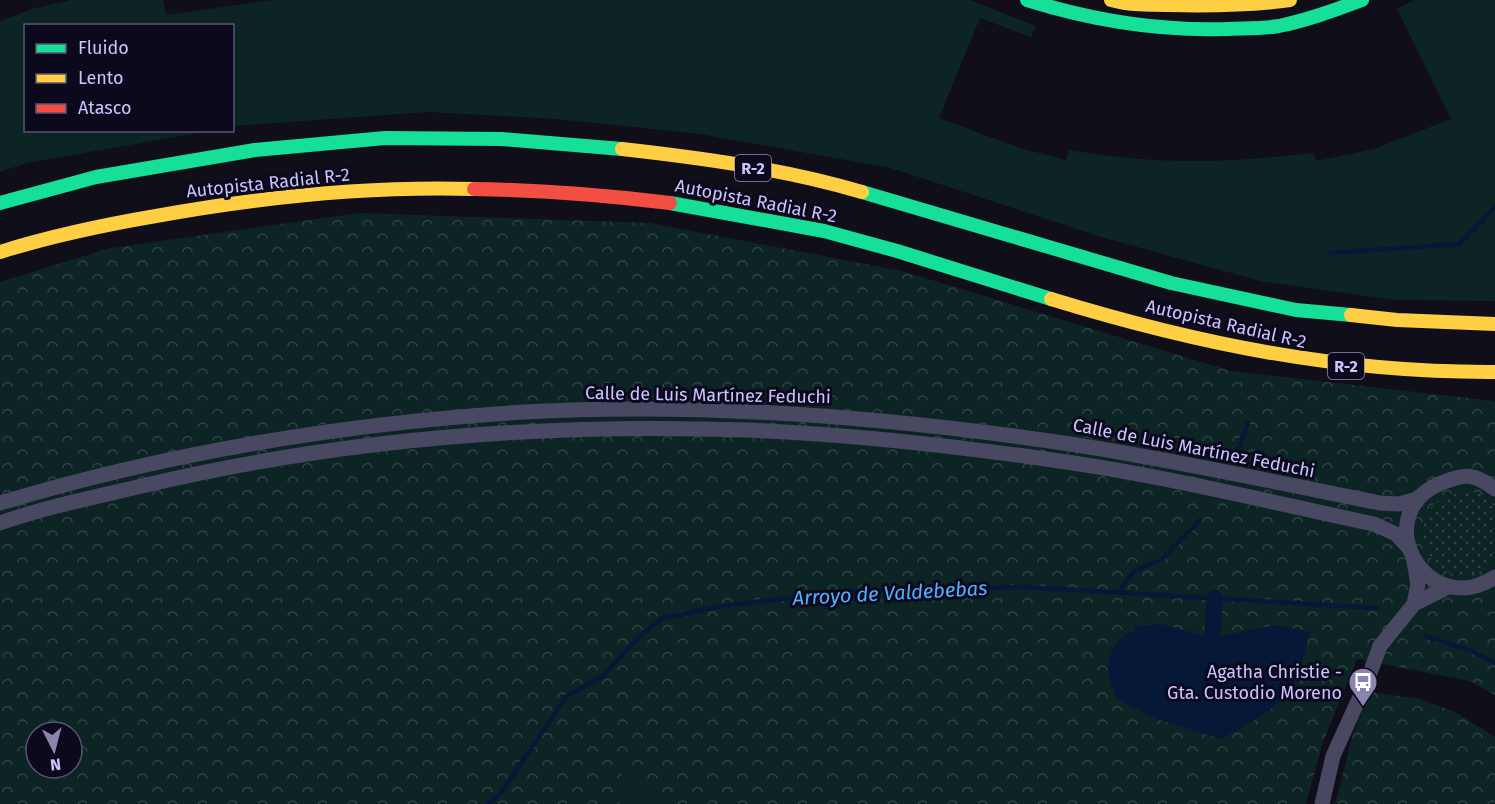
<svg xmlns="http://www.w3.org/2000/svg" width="1495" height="804" viewBox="0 0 1495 804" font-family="'Fira Sans',sans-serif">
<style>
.grass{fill:#0d2424}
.park{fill:url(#park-crowns);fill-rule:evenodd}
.garden{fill:url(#garden-dots)}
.water{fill:#051838}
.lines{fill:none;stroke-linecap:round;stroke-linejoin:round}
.stream{stroke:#051838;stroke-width:4.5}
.canal{stroke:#051838;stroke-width:16}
.street{stroke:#484862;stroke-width:15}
.fast{stroke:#16e098;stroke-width:14}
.slow{stroke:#ffcf43;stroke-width:14}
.jam{stroke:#f24e42;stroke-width:14}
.labels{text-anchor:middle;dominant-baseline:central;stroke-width:6;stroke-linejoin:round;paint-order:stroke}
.shield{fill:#0c091d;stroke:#928dbb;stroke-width:1.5}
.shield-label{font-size:16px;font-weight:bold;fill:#cbc5ff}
.street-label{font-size:18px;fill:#cbc5ff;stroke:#0c091d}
.poi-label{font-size:18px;fill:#cbc5ff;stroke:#0c091d;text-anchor:end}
.water-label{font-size:20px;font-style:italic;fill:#53b2ff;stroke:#0c091d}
</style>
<defs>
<pattern id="park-crowns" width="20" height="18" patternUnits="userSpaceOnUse" patternTransform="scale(1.5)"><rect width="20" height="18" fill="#0d2424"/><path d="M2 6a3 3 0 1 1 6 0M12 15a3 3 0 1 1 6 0" fill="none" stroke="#2f4245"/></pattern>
<pattern id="garden-dots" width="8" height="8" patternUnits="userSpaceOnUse" patternTransform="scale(1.5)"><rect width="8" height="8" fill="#0d2424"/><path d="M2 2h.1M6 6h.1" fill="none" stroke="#2f4245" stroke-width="1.8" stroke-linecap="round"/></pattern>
</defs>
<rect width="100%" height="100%" fill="#100e18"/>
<g class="grass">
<path d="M 71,0 L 163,0 L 166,15 L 272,0 L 970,0 L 1036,26 L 1031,37 L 980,18 L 939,118 L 1020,148 L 1066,160 L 1069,150 C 1089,153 1108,156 1128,158 C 1190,164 1252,160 1313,153 L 1317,161 L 1374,149 L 1451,119 L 1397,9 L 1414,0 L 1495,0 L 1495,301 L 1394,300 L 1260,281 L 1101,237 L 891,168 L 700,134 L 557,119 L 428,112 L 233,126 L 232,26 L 26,26 L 26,130 L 209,131 L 27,163 L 0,172 L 0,21 L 35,8 Z"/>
<polygon points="624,751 658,804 619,804"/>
</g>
<g class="park">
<path d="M 359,213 L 650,223 L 902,271 L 1231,371 L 1495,401 L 1495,695 L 1470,681 L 1357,659 L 1323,742 L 1306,804 L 658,804 L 624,752 L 619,804 L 0,804 L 0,282 L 110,248 ZM 36,732 L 72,732 L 72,768 L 36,768 Z"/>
<polygon points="1370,692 1420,699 1455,712 1495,737 1495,804 1335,804 1353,734"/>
</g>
<path class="garden" d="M 1467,491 L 1480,494 L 1495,506 L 1495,562 C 1433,614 1383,499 1467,491 Z"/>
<path class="water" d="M 1161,624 L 1212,638 L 1275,625 L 1310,632 C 1305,645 1304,660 1299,673 C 1286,707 1251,722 1221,739 L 1156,719 L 1117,699 C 1114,690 1109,679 1108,670 C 1107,654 1119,635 1134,632 L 1135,626 Z"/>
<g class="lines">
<g class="stream">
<polyline points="1330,253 1459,244 1489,214 1495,205"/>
<polyline points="1236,454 1248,423"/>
<polyline points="1119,592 1134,571 1161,560 1200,520"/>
<polyline points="1425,636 1472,651 1495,663"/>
<polyline points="488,804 500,794 567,696 603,676 638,638 661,619 721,606 850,591 1024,587 1377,608"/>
</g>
<polyline class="canal" points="1212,638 1215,598"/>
<g class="street">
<path d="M 1495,489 C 1475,474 1467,473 1444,482 C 1365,511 1425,623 1495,577"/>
<path d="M 0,503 C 170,452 348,423 524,412 C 707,402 897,418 1077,445 C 1179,461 1279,483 1380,503 L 1399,504 L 1417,499"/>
<path d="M 0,523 C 46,507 95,497 142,486 C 339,439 544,423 746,430 C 855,434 965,447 1073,463 C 1174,478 1274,503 1374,524 L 1396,534 L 1408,547"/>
<polyline points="1414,604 1418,584 1414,562"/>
<polyline points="1322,804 1333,756 1367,681 1380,646 1414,604 1448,587"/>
</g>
<g class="fast">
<path d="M 1027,0 C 1091,20 1157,31 1225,29 C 1243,28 1261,29 1279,26 C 1308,20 1335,10 1362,0"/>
<polyline points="862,192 1171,283 1296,310 1351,315"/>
<polyline points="0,203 96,177 255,150 385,138 502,139 622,149"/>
<polyline points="670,203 824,231 897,251 1051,299"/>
</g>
<g class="slow">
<path d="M 1111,0 C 1129,5 1148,5 1167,5 C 1208,6 1249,6 1290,0"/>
<path d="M 622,149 C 702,158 784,169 862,192"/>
<path d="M 0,252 C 51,236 103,225 156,216 C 261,197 367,186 474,189"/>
<path d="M 1051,299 C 1198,344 1340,373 1495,372"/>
<polyline points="1351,315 1397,320 1495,324"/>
</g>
<path class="jam" d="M 474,189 C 540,190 605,195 670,203"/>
</g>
<defs>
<g id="bus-pin" transform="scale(1.5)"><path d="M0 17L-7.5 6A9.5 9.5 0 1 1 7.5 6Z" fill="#8a85ae" stroke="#0c091d"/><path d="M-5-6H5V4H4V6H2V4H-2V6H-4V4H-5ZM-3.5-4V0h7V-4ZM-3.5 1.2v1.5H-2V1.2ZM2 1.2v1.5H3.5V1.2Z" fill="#fff"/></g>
</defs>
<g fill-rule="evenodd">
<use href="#bus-pin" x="1363" y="682"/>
</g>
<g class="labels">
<g class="shield">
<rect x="735" y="155" width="36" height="26" rx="4.5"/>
<rect x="1328" y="353" width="36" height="26" rx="4.5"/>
</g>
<g class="shield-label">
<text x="753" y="168">R-2</text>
<text x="1346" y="366">R-2</text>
</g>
<g class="street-label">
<text transform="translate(268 183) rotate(-6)">Autopista Radial R-2</text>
<text transform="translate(756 201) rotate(11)">Autopista Radial R-2</text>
<text transform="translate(1226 324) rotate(13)">Autopista Radial R-2</text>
<text transform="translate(708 395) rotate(1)">Calle de Luis Martínez Feduchi</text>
<text transform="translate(1194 448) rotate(11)">Calle de Luis Martínez Feduchi</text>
</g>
<g class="poi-label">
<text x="1342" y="672">Agatha Christie -<tspan x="1342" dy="21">Gta. Custodio Moreno</tspan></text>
</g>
<g class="water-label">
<text transform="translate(890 593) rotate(-3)">Arroyo de Valdebebas</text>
</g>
</g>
<rect x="24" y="24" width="210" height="108" fill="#0c091d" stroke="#585477" stroke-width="1.5"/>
<rect x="36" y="44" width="30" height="9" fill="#16e098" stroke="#585477" stroke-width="1.5"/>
<text x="78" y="54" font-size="18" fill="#cbc5ff">Fluido</text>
<rect x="36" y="74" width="30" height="9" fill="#ffcf43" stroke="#585477" stroke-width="1.5"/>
<text x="78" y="84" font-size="18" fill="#cbc5ff">Lento</text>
<rect x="36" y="104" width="30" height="9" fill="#f24e42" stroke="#585477" stroke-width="1.5"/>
<text x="78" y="114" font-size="18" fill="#cbc5ff">Atasco</text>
<g transform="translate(54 750) rotate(174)"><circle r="28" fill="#0c091d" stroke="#585477" stroke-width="1.5"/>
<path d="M0-4.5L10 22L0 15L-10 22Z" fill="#8a85ae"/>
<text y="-9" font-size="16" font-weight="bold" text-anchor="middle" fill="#cbc5ff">N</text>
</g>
</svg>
